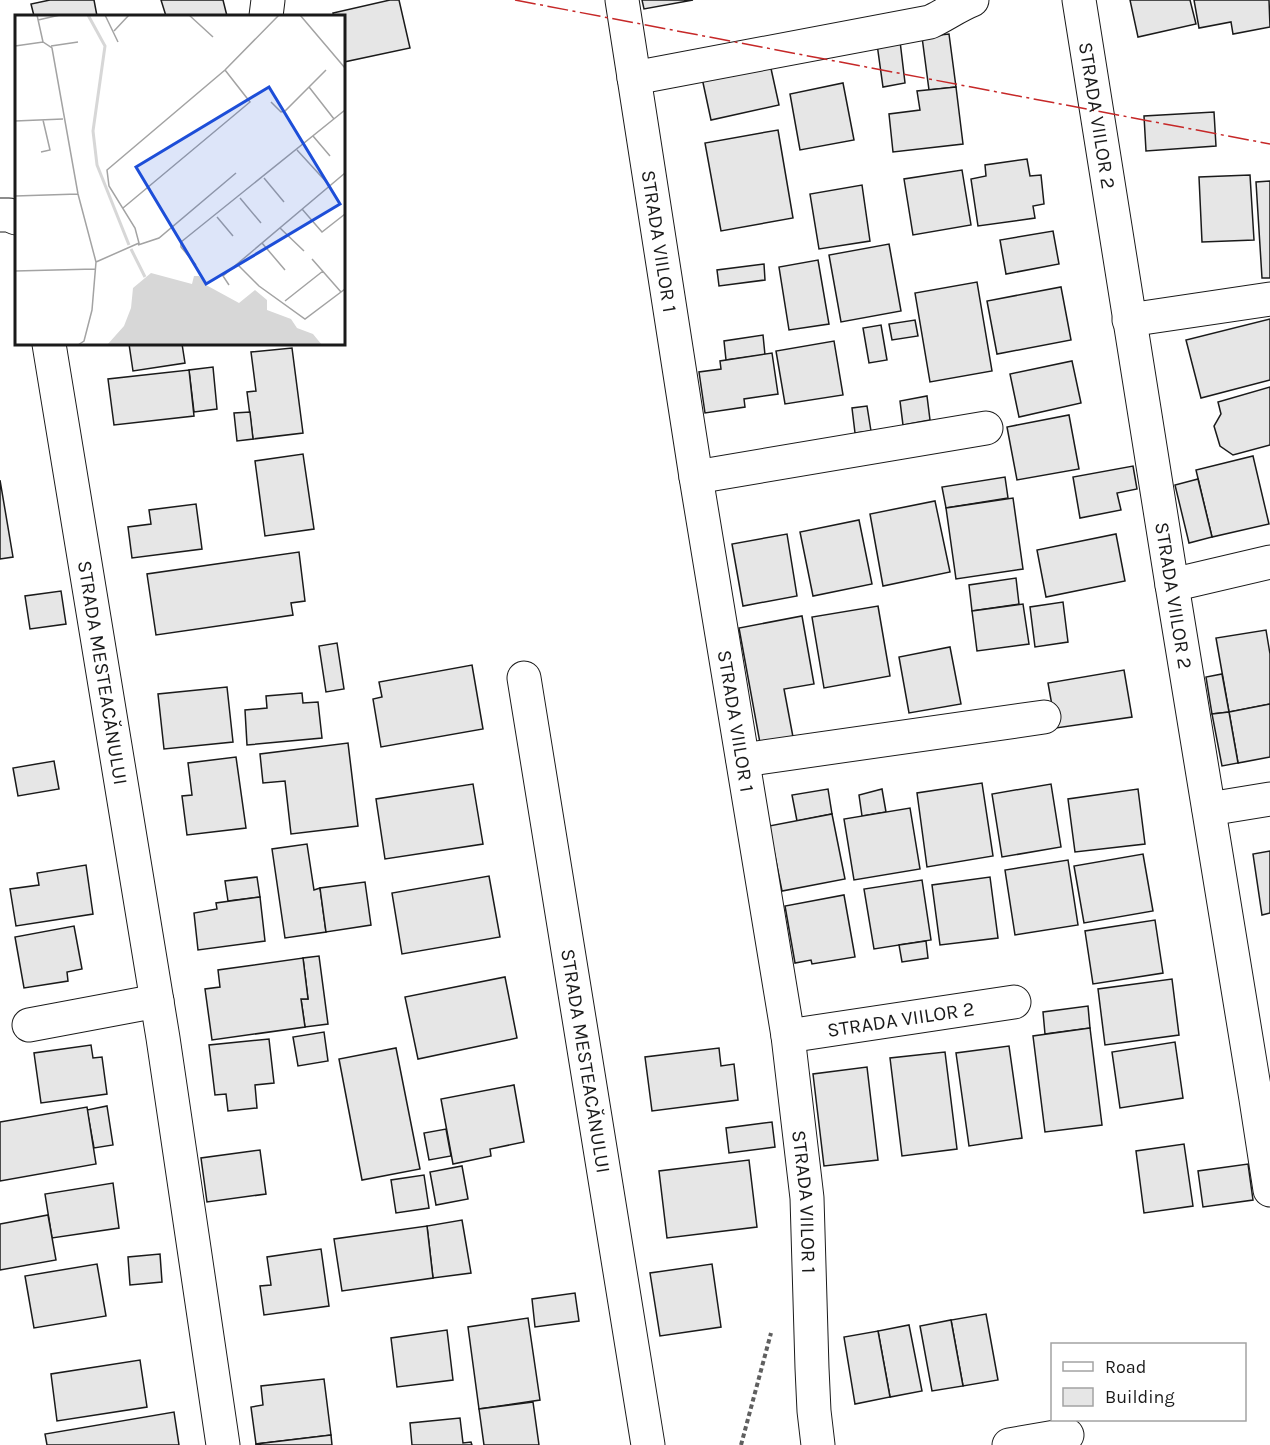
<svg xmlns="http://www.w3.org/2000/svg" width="1270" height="1445" viewBox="0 0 1270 1445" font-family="Karla,sans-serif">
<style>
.building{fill:#e6e6e6;stroke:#1a1a1a;stroke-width:1.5}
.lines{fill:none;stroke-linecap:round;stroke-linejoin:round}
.street-casing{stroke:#1a1a1a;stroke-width:35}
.path{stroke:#5f5f5f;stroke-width:4;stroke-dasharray:4.5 3;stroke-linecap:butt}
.street{stroke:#fff;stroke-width:33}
.power{stroke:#c62828;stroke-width:1.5;stroke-dasharray:21 4.5 3 4.5;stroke-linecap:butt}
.labels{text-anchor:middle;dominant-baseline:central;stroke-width:4.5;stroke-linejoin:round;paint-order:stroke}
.street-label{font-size:20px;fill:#1a1a1a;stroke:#fff}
.inset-river{fill:none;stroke:#d7d7d7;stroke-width:3}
.inset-road{fill:none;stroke:#a3a3a3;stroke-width:1.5}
.view{fill:#1d4ed8;fill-opacity:0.15;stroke:#1d4ed8;stroke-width:3}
.inset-edge{fill:none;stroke:#1a1a1a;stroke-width:3}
</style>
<rect width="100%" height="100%" fill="#fff"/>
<g class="building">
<polygon points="50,0 94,0 97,16 34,16 31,4"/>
<polygon points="161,0 223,0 227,16 166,16"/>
<polygon points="390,0 399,0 410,48 344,62 344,16 334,16 333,13"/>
<polygon points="642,0 693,0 644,9"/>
<polygon points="1130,0 1190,0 1196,24 1138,37"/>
<polygon points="1194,0 1269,0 1270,27 1233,34 1231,22 1199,28"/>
<polygon points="949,34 956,87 929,90 922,37"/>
<polygon points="900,41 905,83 883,87 877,44"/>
<polygon points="770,64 779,105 711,120 702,78"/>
<polygon points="843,83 854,140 800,150 790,94"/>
<polygon points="956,87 963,144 893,152 889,114 920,110 917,91"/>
<polygon points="1214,112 1216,146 1146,151 1144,116"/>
<polygon points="778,130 793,218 721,231 705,143"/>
<polygon points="1027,159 1030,176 1041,175 1044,204 1033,206 1035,218 978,226 971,179 986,176 985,165"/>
<polygon points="962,170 971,225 913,235 904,179"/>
<polygon points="1250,175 1254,240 1202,242 1199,177"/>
<polygon points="1270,181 1270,278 1262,278 1256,182"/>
<polygon points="862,185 870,241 819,249 810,194"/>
<polygon points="1053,231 1059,264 1006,274 1000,240"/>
<polygon points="889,244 901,311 841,322 829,255"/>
<polygon points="818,260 829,324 789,330 779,267"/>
<polygon points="764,264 765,280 719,286 717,270"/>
<polygon points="977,282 992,371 930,382 915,293"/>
<polygon points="1061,287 1071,340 997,354 987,301"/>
<polygon points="1270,319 1270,380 1201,398 1186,340"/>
<polygon points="915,320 918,336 892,340 889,324"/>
<polygon points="881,325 887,360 869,363 863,328"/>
<polygon points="763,335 765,355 726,360 724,341"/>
<polygon points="834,341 843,395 785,404 776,351"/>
<polygon points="129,344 182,344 185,363 133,371"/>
<polygon points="292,348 303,433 253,439 247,392 256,391 251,352"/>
<polygon points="772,353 778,394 744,399 745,407 705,413 699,372 721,369 720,361"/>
<polygon points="1072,361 1081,403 1019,417 1010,374"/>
<polygon points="213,367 217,409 194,412 189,370"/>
<polygon points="189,370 194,416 114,425 108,379"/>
<polygon points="1270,387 1270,445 1233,455 1220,446 1214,426 1221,414 1218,402"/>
<polygon points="927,396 930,420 903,425 900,401"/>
<polygon points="867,406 871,431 855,433 852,408"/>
<polygon points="250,412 253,439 237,441 234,413"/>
<polygon points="1069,415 1079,469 1017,480 1007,427"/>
<polygon points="303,454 314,529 265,536 255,461"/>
<polygon points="1253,456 1269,524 1212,537 1196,470"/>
<polygon points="1133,466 1137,489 1117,493 1121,510 1080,518 1073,477"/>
<polygon points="1005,477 1008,498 946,508 942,487"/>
<polygon points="1198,479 1212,537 1189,543 1175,485"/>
<polygon points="0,480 13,557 0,559"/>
<polygon points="1013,498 1023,569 956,579 946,508"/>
<polygon points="935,501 950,572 883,586 870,514"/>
<polygon points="196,504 202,549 132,558 128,527 151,524 149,510"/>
<polygon points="859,520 872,584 813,596 800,532"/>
<polygon points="787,534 797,596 743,606 732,544"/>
<polygon points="1116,534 1125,581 1046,597 1037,550"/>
<polygon points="299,552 305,601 291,603 293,615 156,635 147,574"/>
<polygon points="1016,578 1019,604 972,611 969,585"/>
<polygon points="61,591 66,624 30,629 25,596"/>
<polygon points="1063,602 1068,642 1035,647 1030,607"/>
<polygon points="1023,604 1029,644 977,651 972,611"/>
<polygon points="878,606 890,676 824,688 812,617"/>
<polygon points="802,616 814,684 784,689 793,737 760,743 739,628"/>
<polygon points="1266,630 1270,654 1270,704 1229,712 1216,638"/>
<polygon points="337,643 344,689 326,692 319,646"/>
<polygon points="950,647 961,704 909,713 899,657"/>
<polygon points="472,665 483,729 381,747 373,699 382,697 379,682"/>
<polygon points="1124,670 1132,717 1056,728 1048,683"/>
<polygon points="1222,674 1229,712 1212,714 1206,677"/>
<polygon points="227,687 233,742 164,749 158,694"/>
<polygon points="302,693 303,703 318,702 322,738 247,745 245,710 267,708 266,696"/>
<polygon points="1270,704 1270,757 1238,763 1229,712"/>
<polygon points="1229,712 1238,763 1222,766 1212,714"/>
<polygon points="348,743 358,826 291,834 285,781 263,783 260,754"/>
<polygon points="236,757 246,828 187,835 182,796 192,795 188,763"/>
<polygon points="54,761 59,789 18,796 13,768"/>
<polygon points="982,783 993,856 927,867 917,793"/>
<polygon points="473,784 483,844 385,859 376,799"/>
<polygon points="1051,784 1061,847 1002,857 992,794"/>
<polygon points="828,789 832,814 797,821 792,795"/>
<polygon points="882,789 886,812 862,816 859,795"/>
<polygon points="1138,789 1145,844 1075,852 1068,799"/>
<polygon points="910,808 920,869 854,880 844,819"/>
<polygon points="832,814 845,879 782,891 769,826"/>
<polygon points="307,844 314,890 320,888 326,932 285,938 272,849"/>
<polygon points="1270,851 1270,913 1262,915 1253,854"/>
<polygon points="1143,854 1153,911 1084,923 1074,866"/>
<polygon points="1068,860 1078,925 1015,935 1005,870"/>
<polygon points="86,865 93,914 16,926 10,889 39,885 37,873"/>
<polygon points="489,876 500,937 402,954 392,893"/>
<polygon points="257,877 260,897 228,901 225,881"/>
<polygon points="990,877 998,938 940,945 932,885"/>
<polygon points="922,880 931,940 874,949 864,889"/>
<polygon points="365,882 371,925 326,932 320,888"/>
<polygon points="844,895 855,957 812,964 811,960 795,963 785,906"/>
<polygon points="260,897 265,941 198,950 194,913 217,909 216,903"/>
<polygon points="1155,920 1163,973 1093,984 1085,931"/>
<polygon points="74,926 82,969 67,972 68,981 24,988 15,937"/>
<polygon points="926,941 928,958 902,962 899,945"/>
<polygon points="319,956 328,1024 305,1027 301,999 308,999 303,958"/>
<polygon points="303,958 308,999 301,999 305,1027 212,1040 205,989 220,987 218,970"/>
<polygon points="505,977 517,1038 418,1059 405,997"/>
<polygon points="1172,979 1179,1035 1105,1045 1098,989"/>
<polygon points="1088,1006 1090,1028 1045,1034 1043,1012"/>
<polygon points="1090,1028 1102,1125 1045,1132 1033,1036"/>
<polygon points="324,1032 328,1061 298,1066 293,1037"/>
<polygon points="269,1039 274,1083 255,1085 257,1108 228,1111 226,1094 215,1095 209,1045"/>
<polygon points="1175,1042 1183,1098 1120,1108 1112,1052"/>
<polygon points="91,1045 93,1058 102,1057 107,1094 41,1103 34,1053"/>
<polygon points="1009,1046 1022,1138 969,1146 956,1053"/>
<polygon points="396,1048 420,1169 362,1180 339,1059"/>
<polygon points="719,1048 721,1066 734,1064 738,1100 652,1111 645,1057"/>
<polygon points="945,1052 957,1149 902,1156 890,1058"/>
<polygon points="867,1067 878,1160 824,1166 813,1074"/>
<polygon points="514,1085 524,1142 490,1149 491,1156 453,1164 441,1099"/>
<polygon points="107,1106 113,1145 94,1148 87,1110"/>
<polygon points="87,1107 96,1164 0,1181 0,1122"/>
<polygon points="772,1122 775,1147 729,1153 726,1128"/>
<polygon points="446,1129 451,1156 429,1160 424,1133"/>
<polygon points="1184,1144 1193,1206 1144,1213 1136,1151"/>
<polygon points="260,1150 266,1194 207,1202 201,1158"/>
<polygon points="749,1160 757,1227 667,1238 659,1171"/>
<polygon points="1248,1164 1253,1200 1203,1207 1198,1171"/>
<polygon points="462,1166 468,1199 436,1205 430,1172"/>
<polygon points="424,1175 429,1208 396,1213 391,1180"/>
<polygon points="113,1183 119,1228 52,1238 45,1194"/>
<polygon points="48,1215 56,1260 0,1270 0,1224"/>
<polygon points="462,1220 471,1273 433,1278 427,1226"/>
<polygon points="427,1226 433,1278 342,1291 334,1239"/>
<polygon points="321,1249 329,1306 264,1315 260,1286 271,1285 267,1257"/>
<polygon points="160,1254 162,1282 130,1285 128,1257"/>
<polygon points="97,1264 106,1316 34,1328 25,1276"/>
<polygon points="712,1264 721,1327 660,1336 650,1273"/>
<polygon points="575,1293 579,1321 535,1327 532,1299"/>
<polygon points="986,1314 998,1380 963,1386 951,1320"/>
<polygon points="528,1318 540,1400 479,1409 468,1327"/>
<polygon points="951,1320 963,1386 932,1391 920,1326"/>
<polygon points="909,1325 922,1391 890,1397 878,1331"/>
<polygon points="447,1330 453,1380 397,1387 391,1338"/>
<polygon points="878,1331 890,1397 855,1404 844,1337"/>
<polygon points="140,1360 147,1407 57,1421 51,1374"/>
<polygon points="324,1379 331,1435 256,1444 251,1407 263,1405 261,1386"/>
<polygon points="533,1402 539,1445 484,1445 479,1409"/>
<polygon points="174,1412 179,1445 47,1445 45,1434"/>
<polygon points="460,1418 463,1443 471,1442 472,1445 412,1445 410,1423"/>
<polygon points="331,1435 332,1445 256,1445 256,1444"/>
</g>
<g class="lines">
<g class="street-casing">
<g id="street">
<path id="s1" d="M 622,0 L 696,477 L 788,1036 L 807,1198 L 812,1368 L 814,1411 L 818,1445"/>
<path id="s2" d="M 1079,0 L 1172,585 L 1256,1099 L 1270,1190"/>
<polyline points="266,16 268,0"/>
<path d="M 634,78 L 930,22 C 945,15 957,6 972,0"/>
<polyline points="0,215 9,215 16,218"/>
<polyline points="1129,320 1270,299"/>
<path id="s3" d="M 49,344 L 163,1038 L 223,1445"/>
<polyline points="696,477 986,428"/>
<polyline points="1172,585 1270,562"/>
<path id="s4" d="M 524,678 L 648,1445"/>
<polyline points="743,760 1044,717"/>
<polyline points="1209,809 1270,799"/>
<polyline points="29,1025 157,1001"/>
<path id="s5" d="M 788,1036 L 1014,1002"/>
<polyline points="1009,1445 1067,1435"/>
</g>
</g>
<polyline class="path" points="741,1445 771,1333"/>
<use href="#street" class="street"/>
<polyline class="power" points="515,0 1270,144"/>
</g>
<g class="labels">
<g class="street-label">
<text stroke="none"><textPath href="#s2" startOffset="117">STRADA VIILOR 2</textPath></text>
<text stroke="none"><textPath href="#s1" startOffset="244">STRADA VIILOR 1</textPath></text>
<text stroke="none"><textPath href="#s2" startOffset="603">STRADA VIILOR 2</textPath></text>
<text stroke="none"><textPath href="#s3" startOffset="333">STRADA MESTEACĂNULUI</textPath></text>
<text stroke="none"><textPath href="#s1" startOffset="730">STRADA VIILOR 1</textPath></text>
<text stroke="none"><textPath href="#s5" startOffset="114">STRADA VIILOR 2</textPath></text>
<text stroke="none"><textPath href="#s4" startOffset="388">STRADA MESTEACĂNULUI</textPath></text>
<text stroke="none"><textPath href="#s1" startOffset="1216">STRADA VIILOR 1</textPath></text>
</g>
</g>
<g transform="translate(15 15)">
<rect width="330" height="330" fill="#fff"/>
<path d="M 136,258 L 177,269 L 179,261 L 184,261 L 191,270 L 224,288 L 240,275 L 252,285 L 252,295 L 276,304 L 282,313 L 298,319 L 307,330 L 92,330 L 109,311 L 116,293 L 118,273 Z" fill="#d7d7d7"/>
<path class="inset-river" d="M 73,0 L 90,31 L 78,116 L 82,150 L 114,230M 116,234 L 130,262"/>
<path class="inset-road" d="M 22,0 L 28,27M 90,0 L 103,27M 174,0 L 198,22M 285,0 L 330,53M 23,5 L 45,0M 99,16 L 114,0M 0,31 L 28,27 L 37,33 L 63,179 L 81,247 L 77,295 L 69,326 L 63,330M 36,31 L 63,27M 294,72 L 319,104M 256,87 L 266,97 L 270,96 L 311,55M 0,106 L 48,104M 298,121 L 315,141M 282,135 L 315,171M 26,137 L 35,135 L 28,105M 249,163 L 269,187M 0,181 L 63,179M 225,183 L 246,208M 108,193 L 235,87 L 210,55M 287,194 L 307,217 L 330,199M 202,202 L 218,221M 265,213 L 289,236M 247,228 L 270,255M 123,230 L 144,223 L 221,158M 297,244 L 326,277M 81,247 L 124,228 L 120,213 L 94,171 L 92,155 L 210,55 L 264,0M 222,249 L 244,271 L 290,304 L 330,274M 181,250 L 166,232 L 166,227 L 330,95M 0,256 L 80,254M 214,270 L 208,261 L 330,158M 270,286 L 308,256"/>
<path class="view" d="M 254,72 L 325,189 L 191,269 L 121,152 Z"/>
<rect width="330" height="330" class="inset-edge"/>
</g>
<rect x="1051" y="1343" width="195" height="78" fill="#ffffff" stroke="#a3a3a3" stroke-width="1.5"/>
<rect x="1063" y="1362" width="30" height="9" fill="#ffffff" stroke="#a3a3a3" stroke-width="1.5"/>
<text x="1105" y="1373" font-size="18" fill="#1a1a1a">Road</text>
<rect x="1063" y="1388" width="30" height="18" fill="#e6e6e6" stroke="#a3a3a3" stroke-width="1.5"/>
<text x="1105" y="1403" font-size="18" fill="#1a1a1a">Building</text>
</svg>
